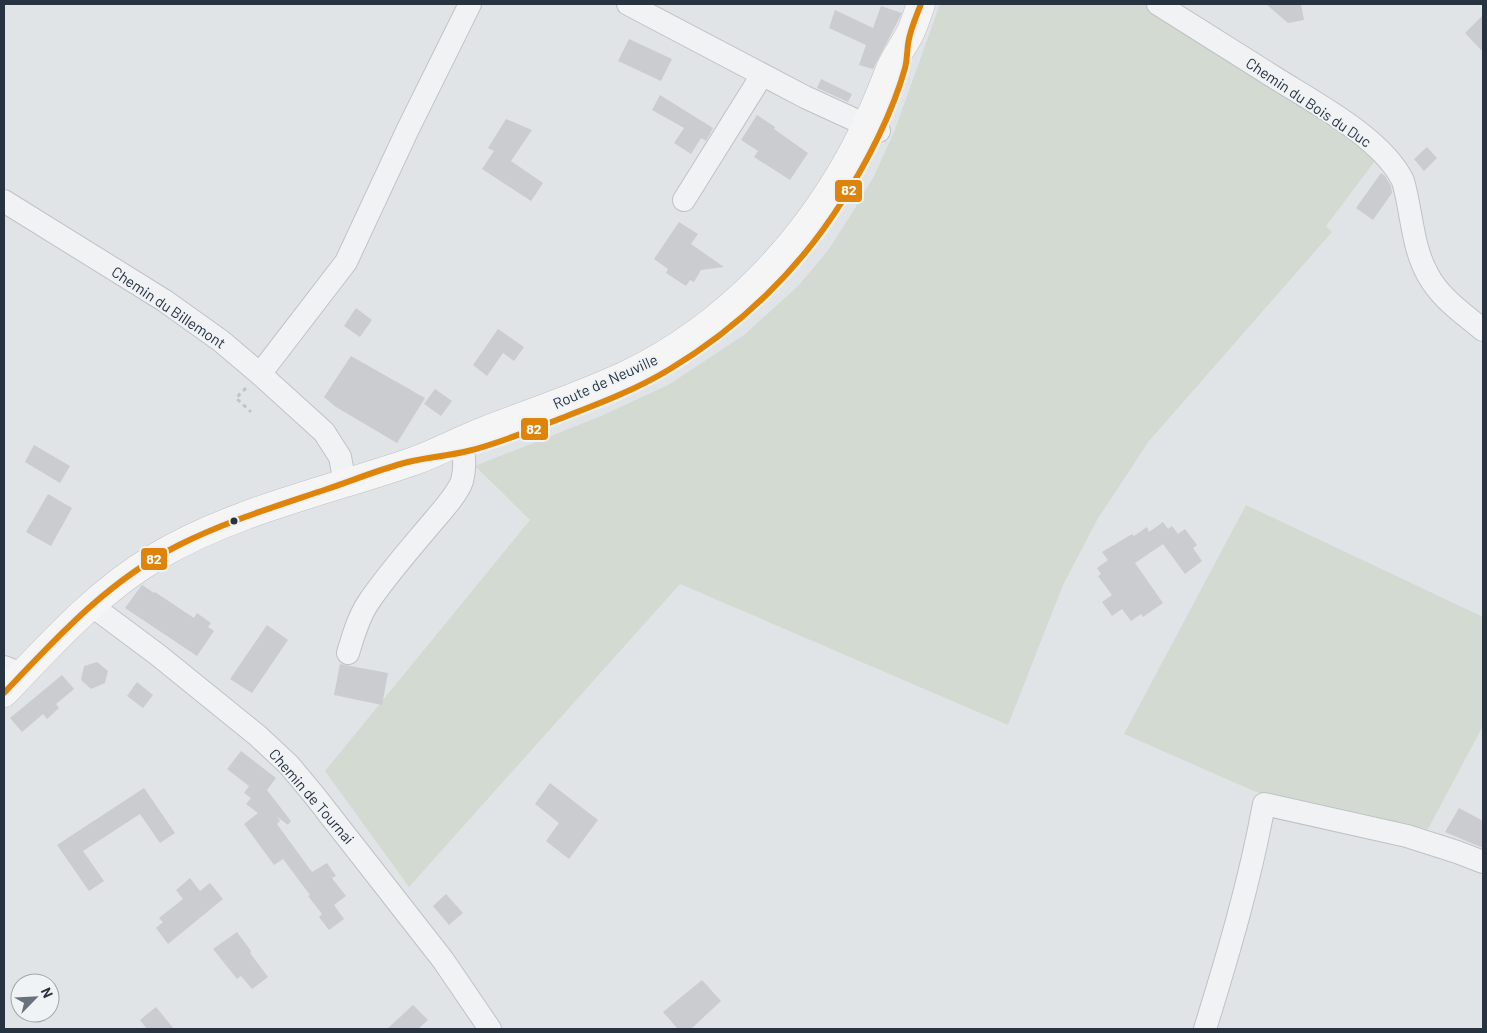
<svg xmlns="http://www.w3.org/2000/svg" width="1487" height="1033" viewBox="0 0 1487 1033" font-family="Barlow,sans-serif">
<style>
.green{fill:#d3dad2}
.building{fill:#cacccf}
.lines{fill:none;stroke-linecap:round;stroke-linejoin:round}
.minor-casing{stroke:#bfc2c5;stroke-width:24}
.major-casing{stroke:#bec1c4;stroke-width:29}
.path{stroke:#c0c3c7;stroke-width:3;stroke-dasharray:4 4;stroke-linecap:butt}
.minor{stroke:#f1f2f3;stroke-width:22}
.major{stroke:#f5f5f6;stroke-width:28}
.bus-1-casing{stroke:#eff3f6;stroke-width:10}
.bus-1{stroke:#df840a;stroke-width:6}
.bus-dot{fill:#283340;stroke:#eff3f6;stroke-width:2}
.labels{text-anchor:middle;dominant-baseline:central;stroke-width:4;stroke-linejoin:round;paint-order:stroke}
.street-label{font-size:15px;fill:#283340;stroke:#eff3f6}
.line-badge{stroke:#eff3f6;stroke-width:2}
.badge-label{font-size:14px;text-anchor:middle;font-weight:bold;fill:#fff}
</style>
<rect width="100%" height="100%" fill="#e1e4e7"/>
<g class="green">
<polygon points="940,4 1153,4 1378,157 1326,226 1332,232 1149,441 1097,520 1063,585 1008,725 680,584 409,887 325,771 530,520 475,466 601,416 668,385 744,335 798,286 829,249 855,208 874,176 894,132"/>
<polygon points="1246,505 1483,617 1483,726 1428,829 1256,792 1124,734"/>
</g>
<g class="building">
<polygon points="1266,4 1301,4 1304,20 1288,23"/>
<polygon points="881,6 902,13 873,69 859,65 866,45 829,28 835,10 873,28"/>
<polygon points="1483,15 1483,52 1465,33"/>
<polygon points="629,39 672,59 661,81 618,61"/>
<polygon points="821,79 852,94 848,102 817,88"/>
<polygon points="660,95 713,128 706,141 701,138 691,154 674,143 684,128 652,110"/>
<polygon points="757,115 775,127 774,129 808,153 790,180 754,157 758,151 741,140"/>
<polygon points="506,119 532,130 511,161 543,183 531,201 482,169 494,151 488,148"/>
<polygon points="1427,147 1437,158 1424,171 1414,159"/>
<polygon points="1381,173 1385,176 1391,186 1392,193 1373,220 1356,208"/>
<polygon points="679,222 698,234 691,244 724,267 701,270 694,282 690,280 686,286 666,273 668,269 654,259"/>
<polygon points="356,308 372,320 360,337 344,326"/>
<polygon points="498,329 524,347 514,361 503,353 487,376 473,365"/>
<polygon points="351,356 425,398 397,443 336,407 324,397"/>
<polygon points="435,389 452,401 441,416 424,404"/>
<polygon points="34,445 70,466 60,483 25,462"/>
<polygon points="48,494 72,508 51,546 26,532"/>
<polygon points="1163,522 1168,529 1172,526 1178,534 1185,529 1197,545 1193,548 1202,561 1185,574 1163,544 1135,563 1163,603 1143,617 1141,614 1131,621 1122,609 1112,616 1102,602 1112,595 1098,576 1101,574 1097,568 1108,560 1102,552 1132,534 1134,536 1147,527 1149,532"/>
<polygon points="142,585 154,593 155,592 194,618 197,613 211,623 208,627 214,631 197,656 125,608"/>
<polygon points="267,625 288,640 252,693 230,679"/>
<polygon points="97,662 108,671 105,683 91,689 81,680 84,666"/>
<polygon points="340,664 388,673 382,705 334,695"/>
<polygon points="62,675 74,689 56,704 59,708 47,719 43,714 22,732 10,718"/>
<polygon points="137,682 153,695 143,708 127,696"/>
<polygon points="241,751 276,778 267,790 291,821 288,825 276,816 280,821 277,824 312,872 327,863 336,876 332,878 346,896 334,905 344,919 329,930 319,917 322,914 308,896 310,895 283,859 274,865 244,824 258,813 246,804 251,798 244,793 249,786 227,769"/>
<polygon points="550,783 598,820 569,859 546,841 559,823 535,804"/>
<polygon points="144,788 175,833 160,843 140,814 83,851 104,881 89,891 57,845"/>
<polygon points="1459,808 1483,821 1483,848 1445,832"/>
<polygon points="190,878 200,891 210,883 223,899 168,944 156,928 163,922 159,918 183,899 176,890"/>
<polygon points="446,894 463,913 449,925 433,906"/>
<polygon points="237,932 251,951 250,953 268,977 252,989 241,976 237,979 213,949"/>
<polygon points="702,980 721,1001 691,1029 678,1029 663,1012"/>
<polygon points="413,1005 428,1020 418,1029 387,1029"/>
<polygon points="156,1007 174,1029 147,1029 140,1020"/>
</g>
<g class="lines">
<g class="minor-casing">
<g id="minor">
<polyline points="628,4 805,97 879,131"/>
<path d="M 1158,4 C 1198,29 1238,54 1277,79 C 1317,104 1383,139 1403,181 C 1412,212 1412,247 1428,275 C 1440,298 1464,314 1483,330"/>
<polyline points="684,200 762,75"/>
<polyline points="4,201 165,301 221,341 260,374 324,432 340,457 345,483"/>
<polyline points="260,374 346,262 408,129 470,4"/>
<polyline points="91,605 158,655 258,736 289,765 314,795 443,960 490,1029"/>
<path d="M 348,653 C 353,637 358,618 368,603 C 386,576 409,550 430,525 C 440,513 457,495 462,481 C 466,466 465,454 460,439"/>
<polyline points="4,667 22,674"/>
<path d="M 1205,1029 C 1228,955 1250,881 1264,804 L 1407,836 L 1457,852 L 1483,862"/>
</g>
</g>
<g class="major-casing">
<path id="major" d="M 4,693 C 51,644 97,592 156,557 C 235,510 328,491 414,461 C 439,452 462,439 486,430 C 533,412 581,396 626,375 C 726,327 805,243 856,146 C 869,121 880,95 890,69 C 895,57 902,48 908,37 C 914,27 917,15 921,4"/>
</g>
<polyline class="path" points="246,388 236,398 251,412"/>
<use href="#minor" class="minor"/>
<use href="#major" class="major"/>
<g class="bus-1-casing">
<path id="bus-1" d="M 4,693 C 57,637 109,580 179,545 C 227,521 277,506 327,489 C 354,480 380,469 408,462 C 428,457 448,456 468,451 C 497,444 526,432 554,421 C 593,406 634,391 670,369 C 740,327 800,269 843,200 C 867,162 893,112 905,68 C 907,61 907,52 908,44 C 910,30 916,17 921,4"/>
</g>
<use href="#bus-1" class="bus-1"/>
</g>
<circle class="bus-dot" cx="234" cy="521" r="4.5"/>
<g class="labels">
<g class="street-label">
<text transform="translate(1309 102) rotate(34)">Chemin du Bois du Duc</text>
<text transform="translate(169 307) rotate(34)">Chemin du Billemont</text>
<text transform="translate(605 381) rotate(-24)">Route de Neuville</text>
<text transform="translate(312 796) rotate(49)">Chemin de Tournai</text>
</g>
</g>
<g class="line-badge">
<rect x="834" y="179" width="29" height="24" rx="5" fill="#df840a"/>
<rect x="520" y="417" width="29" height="24" rx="5" fill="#df840a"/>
<rect x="140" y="547" width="28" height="24" rx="5" fill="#df840a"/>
</g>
<g class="badge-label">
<text x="849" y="195">82</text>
<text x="534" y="434">82</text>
<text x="154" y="564">82</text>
</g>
<rect width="1487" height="1033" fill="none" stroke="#283340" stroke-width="10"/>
<g transform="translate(35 998) rotate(66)"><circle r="24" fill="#eff3f6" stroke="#9fa6ad"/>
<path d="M0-4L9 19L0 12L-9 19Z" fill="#69717a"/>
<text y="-8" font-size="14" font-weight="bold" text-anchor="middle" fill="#283340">N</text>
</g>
</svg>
